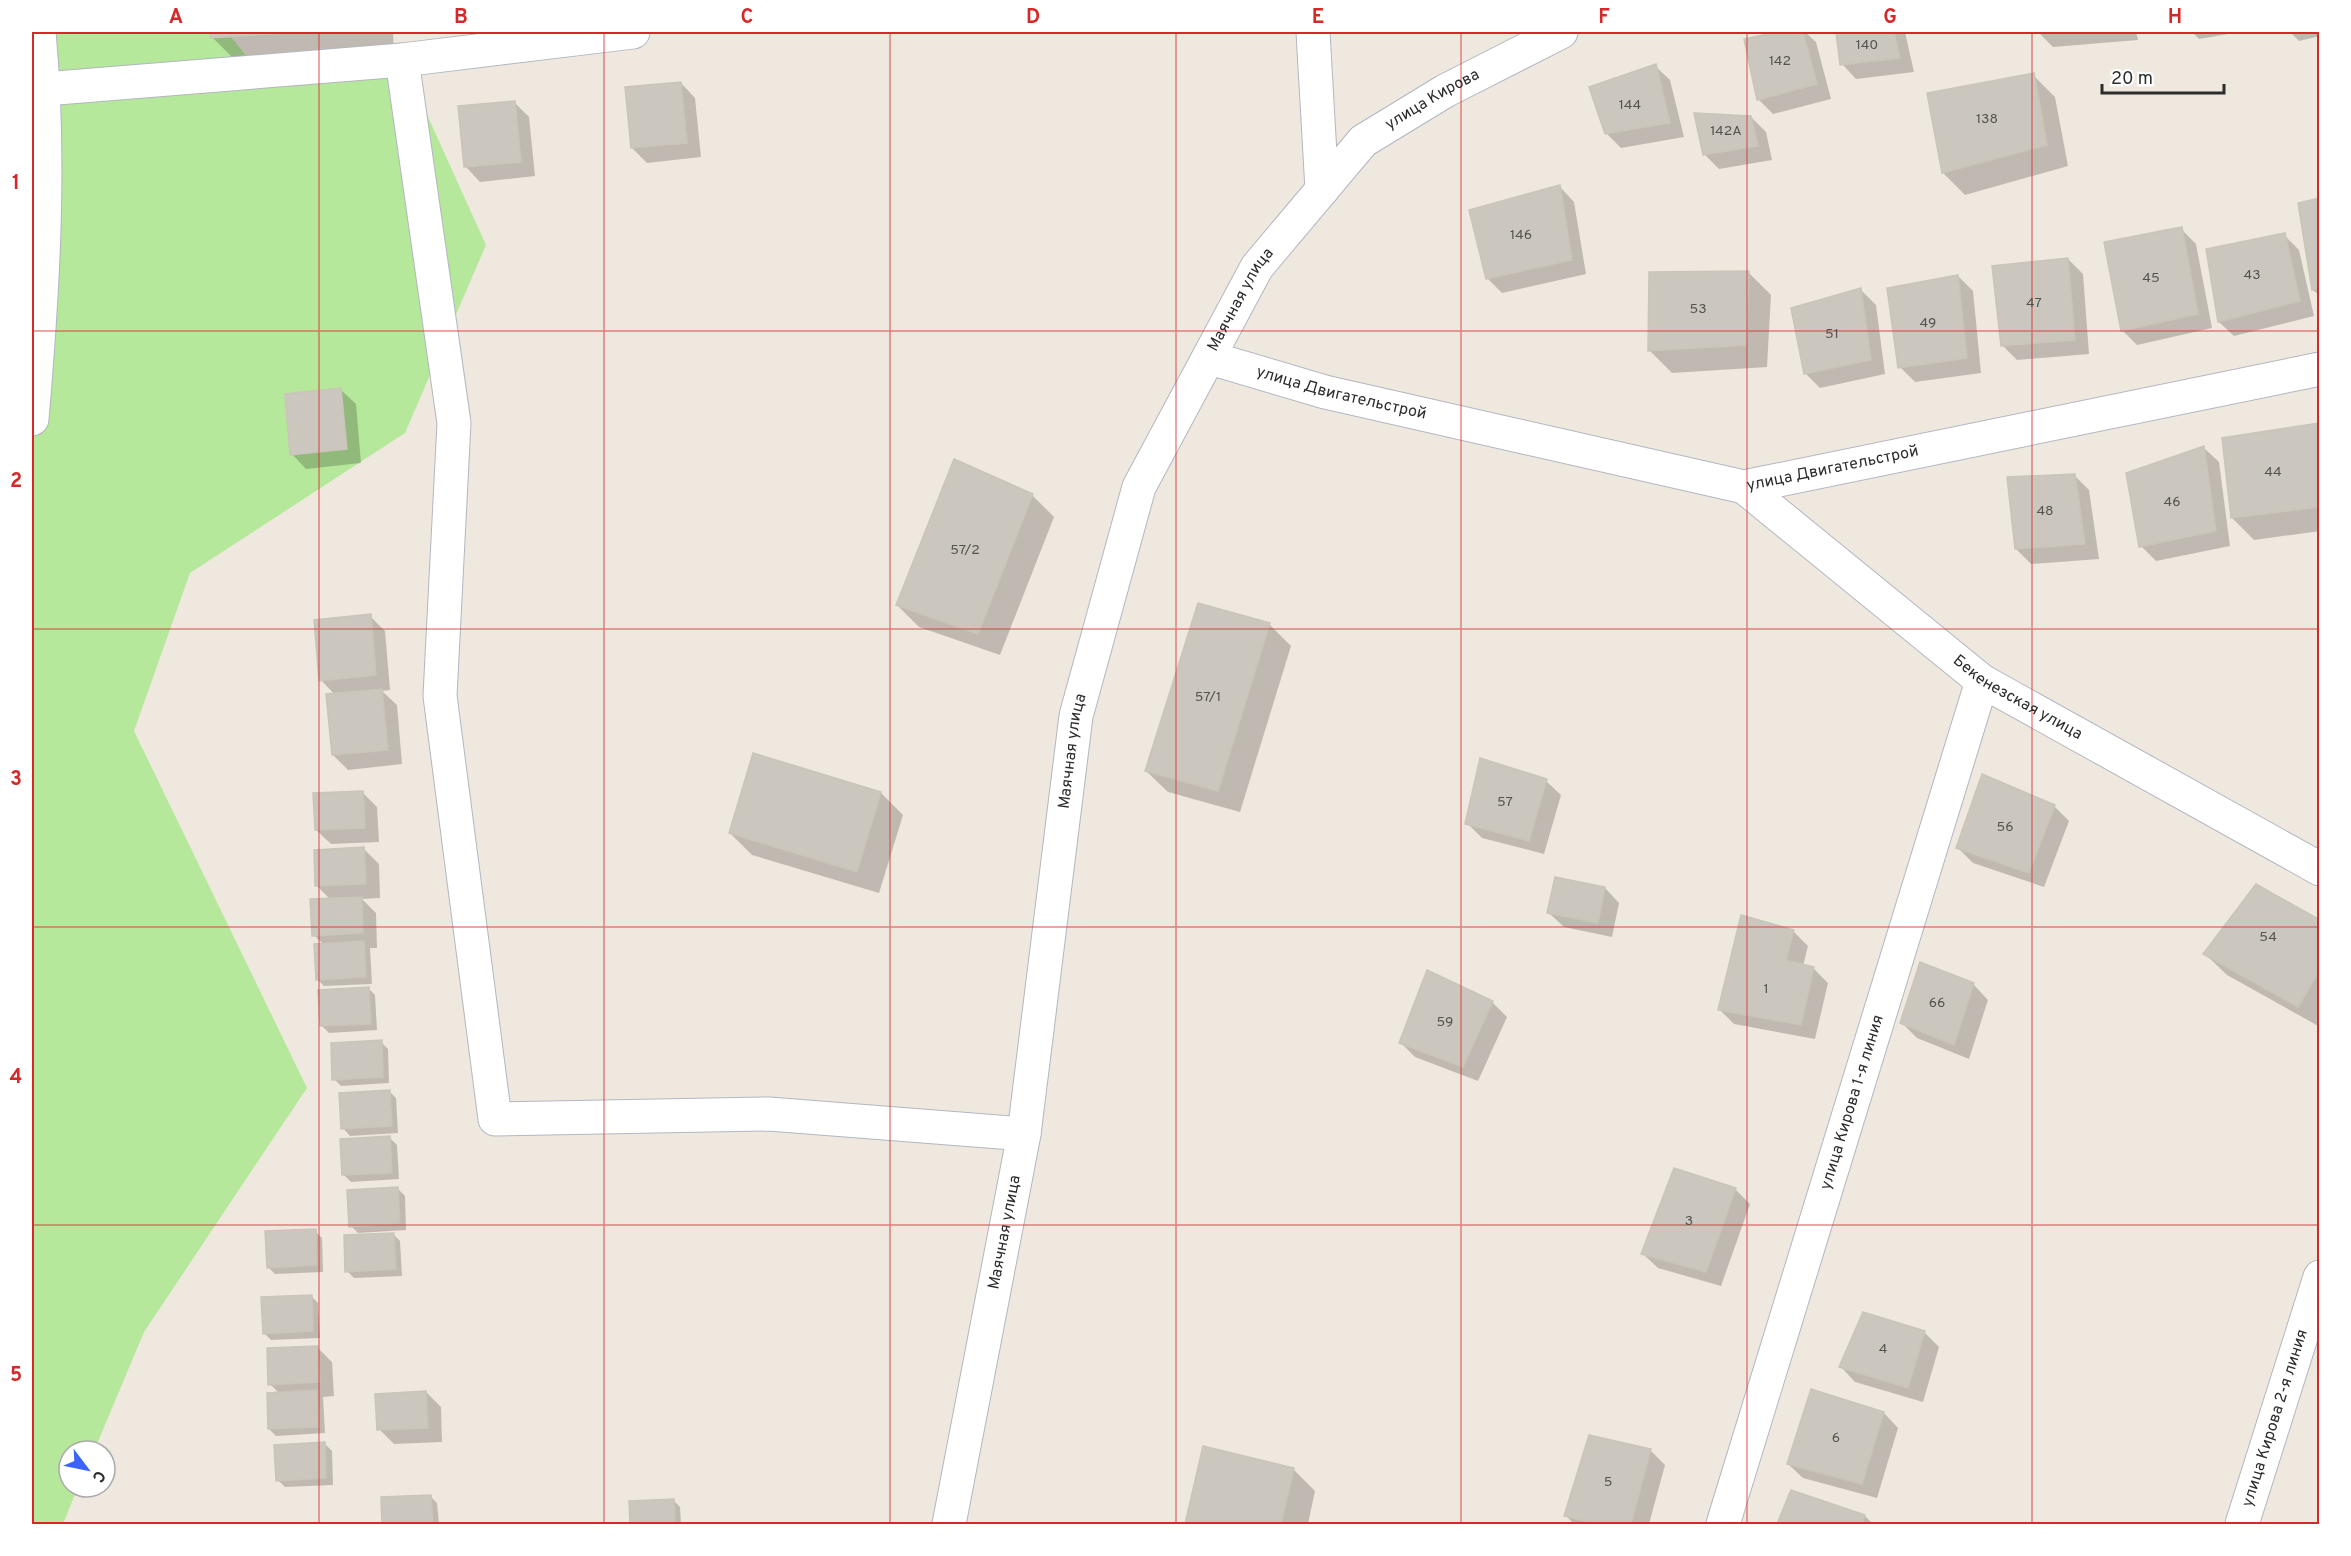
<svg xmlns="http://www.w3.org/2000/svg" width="2351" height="1556" viewBox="0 0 2351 1556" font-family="Overpass,sans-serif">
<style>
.green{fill:#b5e89a}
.shadow{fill:#0003}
.building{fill:#cbc6be;stroke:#cbc4b8;stroke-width:1.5}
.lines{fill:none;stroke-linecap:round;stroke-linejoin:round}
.street-casing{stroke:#b3b6c1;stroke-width:35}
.street{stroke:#fff;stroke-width:33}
.grid{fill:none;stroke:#d62828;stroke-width:1.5;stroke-opacity:0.55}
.labels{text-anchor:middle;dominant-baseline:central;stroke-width:4.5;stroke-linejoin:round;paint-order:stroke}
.number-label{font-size:14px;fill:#545351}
.street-label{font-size:16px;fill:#2d2d2d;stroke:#fff}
.neatline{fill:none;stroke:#d62828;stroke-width:2}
.grid-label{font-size:20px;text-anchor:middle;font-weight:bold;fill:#d62828}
</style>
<rect width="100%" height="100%" fill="#efe8df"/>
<polygon class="green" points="32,32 227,32 264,78 400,55 486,245 405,433 190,573 134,731 307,1088 144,1332 94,1451 69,1451 69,1487 78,1487 63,1524 32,1524"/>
<g class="shadow">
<polygon points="212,32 393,32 394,55 241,66 212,37"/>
<polygon points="1783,32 1805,32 1816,42 1831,99 1773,114 1758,99 1746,40"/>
<polygon points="1838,32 1905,32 1914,72 1856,79 1842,64"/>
<polygon points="2038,32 2136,32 2138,40 2053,47"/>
<polygon points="2192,32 2240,32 2199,39"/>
<polygon points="2290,32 2320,32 2320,36 2299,41"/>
<polygon points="1655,66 1670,80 1684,137 1621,148 1606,133"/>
<polygon points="2033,75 2055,97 2068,166 1965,195 1943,173 1929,94"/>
<polygon points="681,83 695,98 701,157 647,163 632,148"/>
<polygon points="515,103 529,117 535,176 480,182 466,167"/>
<polygon points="1751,117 1766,132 1772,160 1719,169 1704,154"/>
<polygon points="1560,187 1574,202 1586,274 1502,293 1487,278"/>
<polygon points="2320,200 2320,296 2313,290"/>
<polygon points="2181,229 2196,244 2212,328 2137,345 2122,330"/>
<polygon points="2284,235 2299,250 2314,316 2234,336 2219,322"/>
<polygon points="2068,259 2083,274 2089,354 2017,360 2002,345"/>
<polygon points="1749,273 1771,295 1767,367 1672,373 1650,351"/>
<polygon points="1958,276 1973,291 1981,373 1915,382 1900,367"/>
<polygon points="1861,290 1876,305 1885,374 1820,388 1805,373"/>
<polygon points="341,390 356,404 361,463 306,469 292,454"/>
<polygon points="2318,425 2320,531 2254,540 2232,518"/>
<polygon points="2204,448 2219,462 2230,546 2156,561 2141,546"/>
<polygon points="2074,475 2089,490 2099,559 2031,564 2016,549"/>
<polygon points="1032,495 1054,517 1000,655 919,627 897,605"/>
<polygon points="370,616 385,631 390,690 382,691 397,705 402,764 348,770 333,755 335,695 321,680"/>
<polygon points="1269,624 1291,646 1240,812 1168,792 1146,771"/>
<polygon points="1546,781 1561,795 1544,854 1482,838 1467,823"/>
<polygon points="362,792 377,807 379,842 331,844 316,830"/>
<polygon points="881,793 903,815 879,893 752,855 730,833"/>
<polygon points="2054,806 2069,821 2044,887 1973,863 1958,848"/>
<polygon points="364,849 379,864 380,898 362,899 376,913 377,948 370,948 372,984 324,986 317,979 324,945 314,935 331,900 317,886"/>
<polygon points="1605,888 1619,903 1612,937 1564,927 1549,913"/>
<polygon points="2320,922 2320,1027 2227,975 2205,954"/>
<polygon points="1793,931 1808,946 1803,966 1813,968 1828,983 1815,1039 1734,1024 1720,1010"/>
<polygon points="1921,964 1974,985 1988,1000 1969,1059 1917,1038 1902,1023"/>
<polygon points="368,988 375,995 377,1030 329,1033 322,1026"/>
<polygon points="1492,1002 1507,1017 1478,1081 1415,1057 1400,1042"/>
<polygon points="381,1042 388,1049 389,1083 341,1086 334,1079"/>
<polygon points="389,1091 396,1098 398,1133 350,1136 343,1128"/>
<polygon points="390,1138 397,1145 399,1179 351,1182 344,1175"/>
<polygon points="398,1189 405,1196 406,1230 358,1233 351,1226"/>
<polygon points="1735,1189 1750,1204 1721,1286 1658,1268 1643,1254"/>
<polygon points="315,1231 322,1238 323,1272 275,1274 268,1267"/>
<polygon points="393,1234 400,1241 402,1276 354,1278 347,1271"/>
<polygon points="311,1296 318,1303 320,1338 271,1340 264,1333"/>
<polygon points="1924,1332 1939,1347 1923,1402 1855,1382 1841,1367"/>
<polygon points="317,1347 332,1362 334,1396 323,1397 325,1433 276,1436 269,1429 280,1394 270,1384"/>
<polygon points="426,1392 441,1407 442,1442 394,1444 379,1429"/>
<polygon points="1884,1413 1898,1428 1877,1498 1803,1478 1788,1464"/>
<polygon points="325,1444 332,1451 333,1485 285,1487 278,1480"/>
<polygon points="1204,1448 1293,1469 1315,1491 1308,1524 1186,1524"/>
<polygon points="1650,1450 1665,1465 1649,1524 1574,1524 1565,1515"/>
<polygon points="1792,1492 1865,1516 1873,1524 1779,1524"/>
<polygon points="430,1496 437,1503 439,1524 383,1524 382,1499"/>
<polygon points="673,1500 680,1507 681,1524 632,1524 630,1502"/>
</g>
<g class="building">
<polygon points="210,32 299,32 210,38"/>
<polygon points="1776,32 1803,32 1817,84 1757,100 1744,39"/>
<polygon points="1836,32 1894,32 1900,58 1840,65"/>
<polygon points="1656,64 1670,123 1605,134 1589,87"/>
<polygon points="2034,73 2047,145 1942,173 1927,93"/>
<polygon points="681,82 687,143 631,148 625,87"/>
<polygon points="515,101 521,162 464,167 458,106"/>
<polygon points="1694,113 1751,116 1758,146 1703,155"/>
<polygon points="1560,185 1572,260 1486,279 1469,210"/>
<polygon points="2320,198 2320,288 2312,290 2298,203"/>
<polygon points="2182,227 2198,314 2121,331 2104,242"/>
<polygon points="2285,233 2300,301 2218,322 2206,249"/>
<polygon points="2068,258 2075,340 2001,346 1992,266"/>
<polygon points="1749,271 1746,345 1648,351 1649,272"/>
<polygon points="1958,275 1967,358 1898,368 1887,288"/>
<polygon points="1861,288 1871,360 1804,374 1791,308"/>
<polygon points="341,388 347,449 290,455 285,394"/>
<polygon points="2319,423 2320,507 2231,518 2222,438"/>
<polygon points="2204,446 2216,531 2139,547 2126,473"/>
<polygon points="954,459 1033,494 978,634 896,605"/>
<polygon points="2075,474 2085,544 2015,549 2007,477"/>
<polygon points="1198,603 1270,623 1218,791 1145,771"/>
<polygon points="371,614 376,675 319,681 314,620"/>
<polygon points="382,689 388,750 332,755 326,694"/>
<polygon points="753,753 881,792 857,872 729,833"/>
<polygon points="1480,758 1547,779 1529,841 1465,824"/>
<polygon points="1982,774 2055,805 2029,873 1956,848"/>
<polygon points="363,791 365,828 315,830 313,793"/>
<polygon points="364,847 366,884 315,886 314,850"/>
<polygon points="1555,877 1605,887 1598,923 1547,913"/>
<polygon points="2256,884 2320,920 2320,970 2298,1007 2203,954"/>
<polygon points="362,897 363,933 312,936 310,899"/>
<polygon points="1741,915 1794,930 1786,960 1814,967 1801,1025 1718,1010"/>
<polygon points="364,941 366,977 316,980 314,944"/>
<polygon points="1920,962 1974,983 1954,1045 1900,1023"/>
<polygon points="1427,970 1493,1001 1463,1067 1399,1043"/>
<polygon points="369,987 371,1024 320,1026 318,990"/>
<polygon points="382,1040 383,1077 332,1080 331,1043"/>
<polygon points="390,1090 392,1126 341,1129 339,1093"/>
<polygon points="390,1136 392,1173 342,1175 340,1139"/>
<polygon points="1674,1168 1736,1188 1706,1272 1641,1254"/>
<polygon points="398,1187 400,1223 349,1227 347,1190"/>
<polygon points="316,1229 317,1265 267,1268 265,1231"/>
<polygon points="394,1233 396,1269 345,1272 344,1235"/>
<polygon points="312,1295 313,1331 263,1334 261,1297"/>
<polygon points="1863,1312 1925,1331 1908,1388 1839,1367"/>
<polygon points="318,1346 320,1382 268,1385 267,1348"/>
<polygon points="1811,1389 1884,1412 1862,1484 1787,1464"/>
<polygon points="317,1390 319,1427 268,1429 267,1393"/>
<polygon points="426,1391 428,1428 377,1430 375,1394"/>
<polygon points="1589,1435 1651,1449 1631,1524 1598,1524 1564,1516"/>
<polygon points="325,1442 326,1478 276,1481 274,1445"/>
<polygon points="1203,1446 1294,1468 1281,1524 1185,1524"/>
<polygon points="1791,1490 1865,1515 1862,1524 1777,1524"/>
<polygon points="431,1495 433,1524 382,1524 381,1497"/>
<polygon points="674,1499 675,1524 630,1524 629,1501"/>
</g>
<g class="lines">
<g class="street-casing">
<g id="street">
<polyline points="1313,32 1322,190"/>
<polyline points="402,60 454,423 440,696 495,1119 769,1114 1024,1134"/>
<polyline points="32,90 402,60 633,32"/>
<path id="s1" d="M 1210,358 L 1325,392 L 1744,487 L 2320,369"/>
<path d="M 32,419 C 43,291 51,160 39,32"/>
<path id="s2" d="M 1744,487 L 1982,681 L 2320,869"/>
<path id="s3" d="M 949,1524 L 1024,1134 L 1076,716 L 1139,487 L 1257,267 L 1363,141 L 1445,91 L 1561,32"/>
<path id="s4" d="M 1723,1524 L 1982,681"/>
<path id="s5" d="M 2242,1524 L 2320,1277"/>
</g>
</g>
<use href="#street" class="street"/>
</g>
<path class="grid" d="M 319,32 L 319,1524M 604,32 L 604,1524M 890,32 L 890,1524M 1176,32 L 1176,1524M 1461,32 L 1461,1524M 1747,32 L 1747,1524M 2032,32 L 2032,1524M 32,331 L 2320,331M 32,629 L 2320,629M 32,927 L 2320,927M 32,1225 L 2320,1225"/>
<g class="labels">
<g class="number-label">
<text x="1867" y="45">140</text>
<text x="1780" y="61">142</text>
<text x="1630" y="105">144</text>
<text x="1987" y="119">138</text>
<text x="1726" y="131">142А</text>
<text x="1521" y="235">146</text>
<text x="2252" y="275">43</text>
<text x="2151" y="278">45</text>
<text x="2034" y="303">47</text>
<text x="1698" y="309">53</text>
<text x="1928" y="323">49</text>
<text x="1832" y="334">51</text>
<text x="2273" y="472">44</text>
<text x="2172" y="502">46</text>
<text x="2045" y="511">48</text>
<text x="965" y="550">57/2</text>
<text x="1208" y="697">57/1</text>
<text x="1505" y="802">57</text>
<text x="2005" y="827">56</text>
<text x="2268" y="937">54</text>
<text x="1766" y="989">1</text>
<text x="1937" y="1003">66</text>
<text x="1445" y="1022">59</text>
<text x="1689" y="1221">3</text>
<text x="1883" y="1349">4</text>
<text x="1836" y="1438">6</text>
<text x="1608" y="1482">5</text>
</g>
<g class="street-label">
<text stroke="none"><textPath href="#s3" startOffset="1551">улица Кирова</textPath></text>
<text stroke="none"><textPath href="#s3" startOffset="1269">Маячная улица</textPath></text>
<text stroke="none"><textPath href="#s1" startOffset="136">улица Двигательстрой</textPath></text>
<text stroke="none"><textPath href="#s1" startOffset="640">улица Двигательстрой</textPath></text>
<text stroke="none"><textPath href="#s2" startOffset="346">Бекенезская улица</textPath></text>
<text stroke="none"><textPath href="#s3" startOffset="783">Маячная улица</textPath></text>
<text stroke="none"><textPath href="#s4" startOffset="441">улица Кирова 1-я линия</textPath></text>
<text stroke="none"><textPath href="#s3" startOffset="297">Маячная улица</textPath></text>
<text stroke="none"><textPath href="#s5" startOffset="111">улица Кирова 2-я линия</textPath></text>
</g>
</g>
<rect width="2351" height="1556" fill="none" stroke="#ffffff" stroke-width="66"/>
<g transform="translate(87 1469) rotate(122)"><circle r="28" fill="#ffffff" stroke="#ababab" stroke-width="1.5"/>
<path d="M0-4.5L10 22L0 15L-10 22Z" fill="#3d63ff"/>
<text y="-9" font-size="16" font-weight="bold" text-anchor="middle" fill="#2d2d2d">С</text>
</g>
<path d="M2102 84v9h122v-9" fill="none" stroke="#2d2d2d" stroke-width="3"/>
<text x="2111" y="84" font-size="18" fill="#2d2d2d" stroke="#ffffff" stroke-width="4.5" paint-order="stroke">20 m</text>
<rect x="33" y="33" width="2285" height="1490" class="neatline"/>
<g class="grid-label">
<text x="176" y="23">A</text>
<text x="461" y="23">B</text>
<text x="747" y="23">C</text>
<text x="1033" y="23">D</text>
<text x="1318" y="23">E</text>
<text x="1604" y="23">F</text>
<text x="1890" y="23">G</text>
<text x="2175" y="23">H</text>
<text x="16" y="189">1</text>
<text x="16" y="487">2</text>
<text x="16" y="785">3</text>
<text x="16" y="1083">4</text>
<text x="16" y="1381">5</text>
</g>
</svg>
